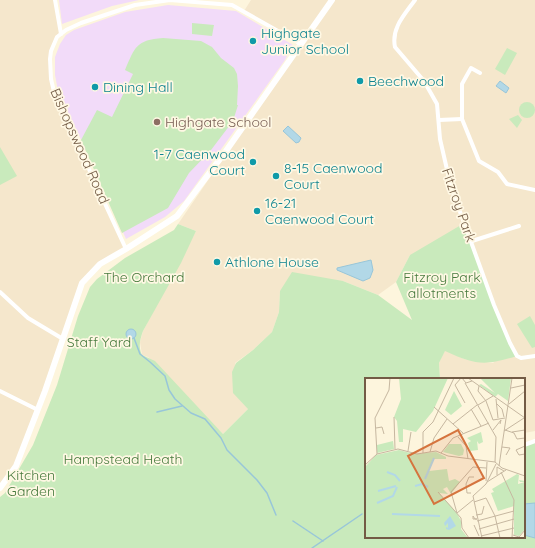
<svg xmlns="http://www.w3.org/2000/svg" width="535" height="548" viewBox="0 0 535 548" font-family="Quicksand,sans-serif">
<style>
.residential{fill:#f5e7cc}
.education{fill:#f2dbf9}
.green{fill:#c9eabc}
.water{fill:#b2d8e7;stroke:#98c6d9}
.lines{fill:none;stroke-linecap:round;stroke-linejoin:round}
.stream{stroke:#98c6d9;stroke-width:1.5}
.street{stroke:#fff;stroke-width:4}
.secondary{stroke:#fff;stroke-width:6}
.culture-dot{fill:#0f9aa8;stroke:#fff8e4;stroke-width:1.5}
.education-dot{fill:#8d6e63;stroke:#fff8e4;stroke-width:1.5}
.labels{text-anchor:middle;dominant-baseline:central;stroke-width:3.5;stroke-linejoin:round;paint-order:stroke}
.culture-label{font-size:14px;fill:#0d838f;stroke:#fff8e4;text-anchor:start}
.education-label{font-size:14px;fill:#785e54;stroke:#fff8e4;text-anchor:start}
.street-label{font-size:14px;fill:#735b45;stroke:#fff8e4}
.park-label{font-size:14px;fill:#477a3d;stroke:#fff8e4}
.inset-river{fill:none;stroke:#b2d8e7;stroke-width:2}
.inset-road{fill:none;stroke:#c6b7a0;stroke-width:1}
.view{fill:#d5743e;fill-opacity:0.15;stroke:#d5743e;stroke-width:2}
.inset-edge{fill:none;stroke:#735b45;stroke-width:2}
</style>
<rect width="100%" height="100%" fill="#fdf5dd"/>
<g class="residential">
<polygon points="0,0 55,0 61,34 57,37 50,59 55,96 126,249 112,256 82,283 16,466 0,488"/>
<polygon points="251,0 535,0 535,431 524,433 524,379 440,379 439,363 445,350 464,359 494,363 410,255 396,282 378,295 343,281 280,291 279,312 272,332 253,350 235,363 248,409 223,434 148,357 142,355 140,342 143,331 196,231 178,224 301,45 244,11"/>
</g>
<g class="education">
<polygon points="59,0 139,0 112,6 62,24"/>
<polygon points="168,5 236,11 293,45 285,60 184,201 165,217 126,239 104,188 58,91 55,75 55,57 60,44 66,35 74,30 125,12"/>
</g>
<g class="green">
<polygon points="192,23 214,25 212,36 192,34"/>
<path d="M 163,38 L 201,41 L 212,47 L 221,58 L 234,68 L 237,74 L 238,86 L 237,105 L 238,105 L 233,121 L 211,150 L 189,173 L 168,208 L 122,233 L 81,140 L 97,110 L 112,117 L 133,74 L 125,70 C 135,47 136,40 163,38 Z"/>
<polygon points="507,48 517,53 505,75 495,69"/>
<circle cx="527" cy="110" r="8"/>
<polygon points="518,115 522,120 517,128 509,119"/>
<polygon points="0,147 17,176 0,185"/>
<path d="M 178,224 L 196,231 L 181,263 L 143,331 C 140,340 138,346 142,355 L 155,361 L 223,434 L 248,409 L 233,393 L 232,372 L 236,363 L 253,350 L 272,332 L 279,312 L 280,291 L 292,272 L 343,281 L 378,295 L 412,320 L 396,282 L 410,255 L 461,225 L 472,241 L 494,305 L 517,356 C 484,366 476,365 445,351 L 439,363 L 440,379 L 366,379 L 366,537 L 524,537 L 524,445 L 535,441 L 535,548 L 0,548 L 0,497 L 5,493 L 33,445 L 57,385 L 78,316 L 90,287 L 97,279 L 125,258 L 174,230 Z"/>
<polygon points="530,316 535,325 535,347 532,348 517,324"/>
</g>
<g class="water">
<polygon points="500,81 509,88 506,93 496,86"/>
<polygon points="288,126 301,138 299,142 296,143 283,131"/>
<polygon points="371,260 373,270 370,278 363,281 337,270 337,268"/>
<circle cx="131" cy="334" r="5"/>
<polygon points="535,503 535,538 524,535 524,504"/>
</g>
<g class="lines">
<g class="stream">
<polyline points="134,338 140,354 150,362 165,376 169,390 175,399 191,413 205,419 221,438 227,450 257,480 267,493 276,515"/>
<polyline points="157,412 182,406"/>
<polyline points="293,521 323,541"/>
<polyline points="312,548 362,514"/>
</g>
<g class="street">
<polyline points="55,0 61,34"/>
<path d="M 415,0 C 405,14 391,28 395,47 L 424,81 L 437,104 L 440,139 L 451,187 L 494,305 L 510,343 L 517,356 L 521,358 L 535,356"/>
<polyline points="480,73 471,68 462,84 462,119 477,156 479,161 498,172 507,184 535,190"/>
<polyline points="439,120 462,119"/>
<polyline points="472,241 519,226"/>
<polyline points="126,249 55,96 51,79 50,59 51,51 57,37 66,30 81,23 135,5 170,0 232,5 301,44"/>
<polyline points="0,292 28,318 63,339"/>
<polyline points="0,391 38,410"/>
<polyline points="524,445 535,441"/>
</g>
<polyline class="secondary" points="0,488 16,466 45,391 82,283 100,264 126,249 177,216 226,151 332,0"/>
</g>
<g class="culture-dot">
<circle cx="253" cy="41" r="4"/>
<circle cx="360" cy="81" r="4"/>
<circle cx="95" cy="87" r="4"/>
<circle cx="253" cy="162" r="4"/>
<circle cx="276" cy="176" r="4"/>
<circle cx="257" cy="211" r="4"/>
<circle cx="217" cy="262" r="4"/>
</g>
<circle class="education-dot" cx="157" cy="122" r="4"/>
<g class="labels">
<g class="culture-label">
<text x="261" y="33">Highgate<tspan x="261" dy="16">Junior School</tspan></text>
<text x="368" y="81">Beechwood</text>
<text x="103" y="87">Dining Hall</text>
<text x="245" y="154" text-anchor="end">1-7 Caenwood<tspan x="245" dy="16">Court</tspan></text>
<text x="284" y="168">8-15 Caenwood<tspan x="284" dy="16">Court</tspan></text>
<text x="265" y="203">16-21<tspan x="265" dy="16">Caenwood Court</tspan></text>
<text x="225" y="262">Athlone House</text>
</g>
<g class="education-label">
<text x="165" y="122">Highgate School</text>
</g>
<g class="street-label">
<text transform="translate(80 146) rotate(66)">Bishopswood Road</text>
<text transform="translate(459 205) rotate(71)">Fitzroy Park</text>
</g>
<g class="park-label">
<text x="144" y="277">The Orchard</text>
<text x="442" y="277">Fitzroy Park<tspan x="442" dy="16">allotments</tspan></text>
<text x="99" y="342">Staff Yard</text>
<text x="123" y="459">Hampstead Heath</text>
<text x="31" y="475">Kitchen<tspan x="31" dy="16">Garden</tspan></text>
</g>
</g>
<g transform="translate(365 378)">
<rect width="160" height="160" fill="#fdf5dd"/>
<path d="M 34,0 L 83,0 L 68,33 L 51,54 L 38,51 L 38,64 L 34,64 L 32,43 L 29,39 L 36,21 ZM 115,0 L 146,0 L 143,23 L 133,16 L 130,19 L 114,7 L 116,6 L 130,15 ZM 89,13 L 97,28 L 86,37 L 80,32 ZM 116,54 L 118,64 L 114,66 L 112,63 L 113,72 L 105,73 L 103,65 L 106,63 L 102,60 ZM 28,63 L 29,71 L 12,75 L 12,67 ZM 84,66 L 96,66 L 99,72 L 98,77 L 94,78 L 78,74 ZM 34,72 L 49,76 L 71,74 L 81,79 L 81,81 L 68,81 L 64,93 L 82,91 L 84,103 L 90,101 L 95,104 L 86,116 L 82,109 L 78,111 L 83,116 L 74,115 L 92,135 L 96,143 L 96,151 L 103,160 L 0,160 L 0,89 L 11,77 ZM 152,96 L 154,97 L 153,106 L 160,104 L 155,104 L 154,102 L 160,103 L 160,151 L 154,158 L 149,157 L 149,128 L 133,133 L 126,115 L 129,114 L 127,111 Z" fill="#c9eabc"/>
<path d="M 85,138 L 91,148 L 84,152 L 81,151 L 81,149 L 83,150 L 83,145 L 80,148 L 79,145 Z" fill="#b2d8e7"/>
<path class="inset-river" d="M 22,94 L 30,97 L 35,103M 60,101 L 69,80M 50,108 L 57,106 L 63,109M 13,113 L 31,108M 12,125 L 28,118 L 32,109M 27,136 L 75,138"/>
<path class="inset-road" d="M 96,0 L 90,7 L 100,25M 97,0 L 101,5 L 107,3M 103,0 L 160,40M 100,5 L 131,59 L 130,84M 114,8 L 113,13 L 121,23 L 128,42 L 140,40M 146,10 L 160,7M 131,21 L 133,40M 132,26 L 137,31 L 139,39M 144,26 L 160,13M 113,27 L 128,18M 69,29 L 98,55M 106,31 L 116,48M 29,39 L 30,71M 88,46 L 112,27M 11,50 L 17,49 L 19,56M 128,52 L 136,42 L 135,46M 140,52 L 149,55 L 152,61 L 160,60M 139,53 L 159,40M 147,54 L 160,52M 93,59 L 101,68 L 103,81M 160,68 L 151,72 L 154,77 L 160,76M 137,69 L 145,70 L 141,77M 43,73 L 46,54M 65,74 L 69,60 L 82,41M 58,75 L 58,54 L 68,44 L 89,0M 76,75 L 88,60 L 124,45M 12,76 L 10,40 L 24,12 L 25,0M 130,84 L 137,90 L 160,98M 0,87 L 12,76 L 33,71 L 52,76 L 71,73 L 83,78 L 130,84M 134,88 L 147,0M 136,94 L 149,122 L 147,160M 132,97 L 132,89 L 139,93M 121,103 L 122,84M 122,104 L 141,92M 73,114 L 96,140 L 97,150 L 104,160M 106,115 L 102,115 L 101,106 L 104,99 L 109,99M 121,120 L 130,138 L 135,160M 109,124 L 121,120M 92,135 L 86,114 L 108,89 L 121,90M 92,135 L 108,122M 111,137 L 117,136 L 119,128M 108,138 L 110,141 L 112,141 L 108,141 ZM 112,143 L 149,133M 109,147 L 114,158M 114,151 L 149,141M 148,157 L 154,159 L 160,152M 116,158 L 149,150M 117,160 L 108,118 L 121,106 L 131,86"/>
<path class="view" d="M 93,52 L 119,100 L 69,126 L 43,78 Z"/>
<rect width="160" height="160" class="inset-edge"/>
</g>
</svg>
